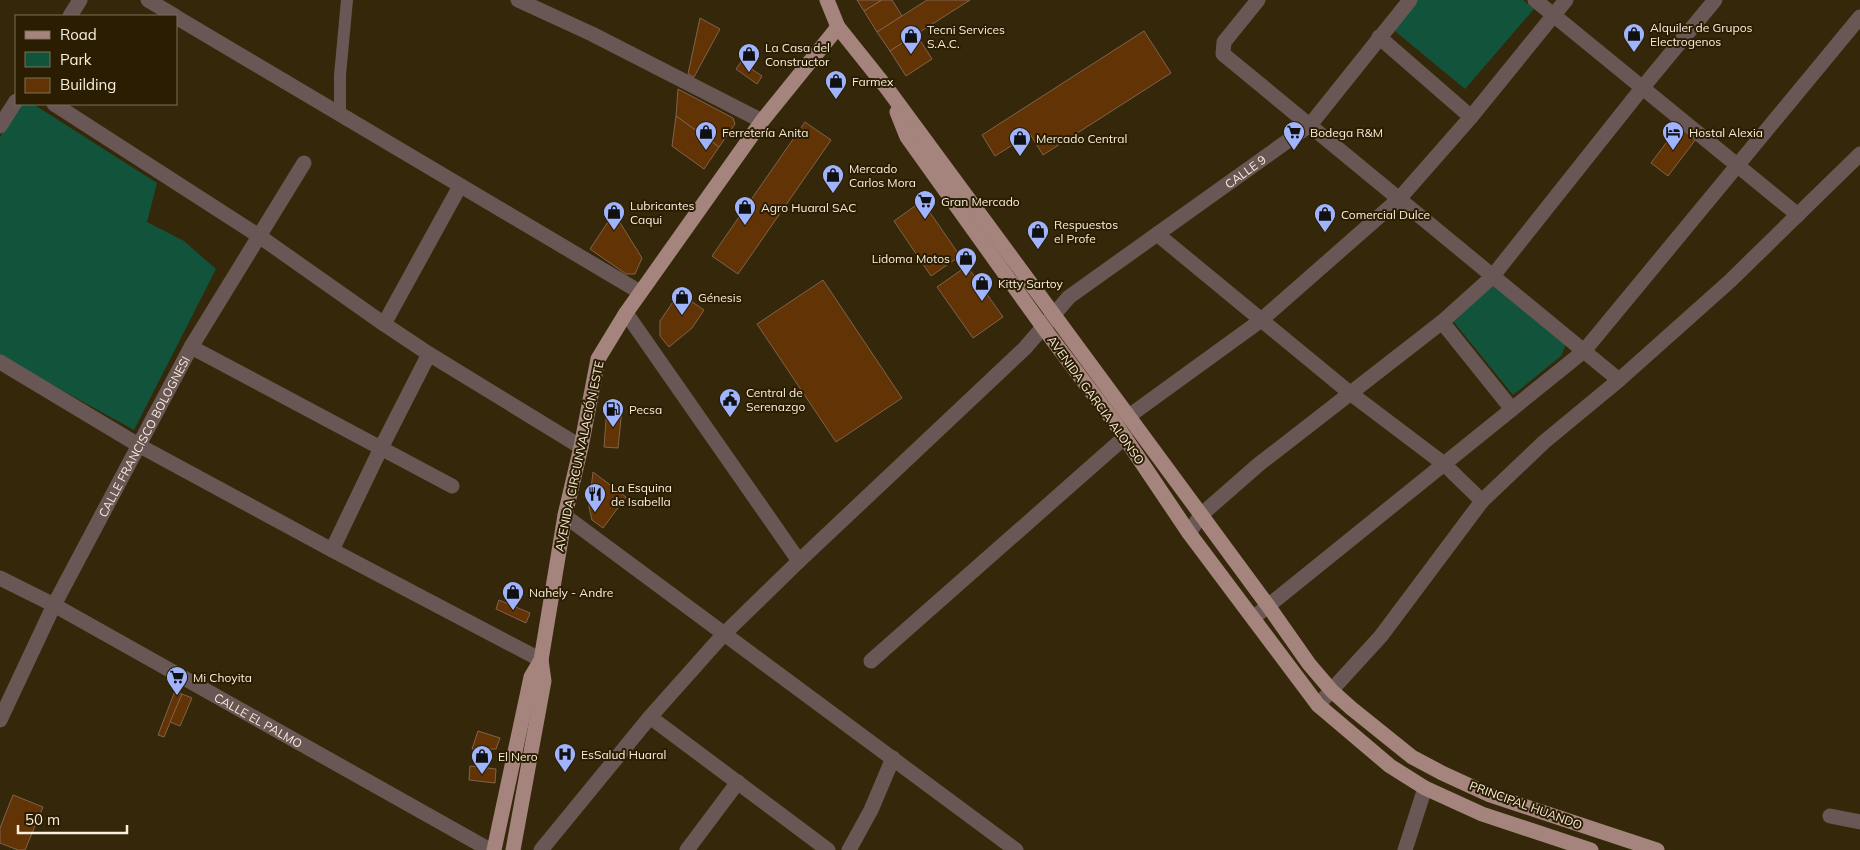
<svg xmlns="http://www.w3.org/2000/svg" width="1860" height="850" viewBox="0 0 1860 850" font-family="Mulish,sans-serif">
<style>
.green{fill:#11543b}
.building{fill:#623304;stroke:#80634e}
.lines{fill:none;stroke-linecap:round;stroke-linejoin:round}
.pedestrian{stroke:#685754;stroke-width:12}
.minor{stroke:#685754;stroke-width:15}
.primary{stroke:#a5847e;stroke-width:15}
.labels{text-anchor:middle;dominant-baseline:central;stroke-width:4;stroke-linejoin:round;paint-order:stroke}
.poi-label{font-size:12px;fill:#f7eedd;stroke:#2b1d01;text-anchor:start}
.street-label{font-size:12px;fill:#f7eedd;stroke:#2b1d01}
</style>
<rect width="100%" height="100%" fill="#352709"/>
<g class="green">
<polygon points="1413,0 1523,0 1534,9 1465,89 1390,27"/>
<polygon points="20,104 33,104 157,183 147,222 184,241 216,269 134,430 0,356 0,137"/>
<polygon points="1491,284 1566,344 1561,356 1513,395 1453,321"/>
</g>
<g class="building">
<polygon points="857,0 882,0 864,11"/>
<polygon points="882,0 892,0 902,16 877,32 864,11"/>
<polygon points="927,0 970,0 890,51 877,32"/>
<polygon points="700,18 720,29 694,77 688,74"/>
<polygon points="1144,31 1171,73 1043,155 1030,134 995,156 982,135"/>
<polygon points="916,34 932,59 906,76 890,51"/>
<polygon points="741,62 762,76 757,84 736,69"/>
<polygon points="678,89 733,118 735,124 719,147 676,116"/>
<polygon points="676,116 719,147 704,169 672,146"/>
<polygon points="805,122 831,140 738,274 712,256"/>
<polygon points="1679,126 1696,139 1668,176 1651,163"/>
<polygon points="922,201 960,256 931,276 894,221"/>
<polygon points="614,213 642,258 635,274 626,274 590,249"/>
<polygon points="967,266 1003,317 973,338 937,287"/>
<polygon points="823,280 902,398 836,442 757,324"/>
<polygon points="679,293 704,310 692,328 669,347 660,336 660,321"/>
<polygon points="607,407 622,409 618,448 604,447"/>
<polygon points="593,472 626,497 603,528 592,520 589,507"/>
<polygon points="499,600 530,613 526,623 496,609"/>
<polygon points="175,691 182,694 164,737 158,735"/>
<polygon points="182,694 192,698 180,726 170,722"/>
<polygon points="478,731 500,738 496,749 472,749"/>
<polygon points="470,766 496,769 495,783 469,780"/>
<polygon points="13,795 43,807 25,850 18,850 0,843 0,828"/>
</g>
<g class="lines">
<polyline class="pedestrian" points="340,115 340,75 347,0"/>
<g class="minor">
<polyline points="148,0 175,16"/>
<polyline points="518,0 592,34 762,121"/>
<polyline points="1258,0 1224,42 1223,54 1619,380"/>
<polyline points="1535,0 1798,215"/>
<polyline points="70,16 80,0"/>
<polyline points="176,17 640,292"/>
<polyline points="1379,37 1471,117"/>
<polyline points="54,104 259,236 384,324 429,354 581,447"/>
<polyline points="0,126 16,101"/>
<polyline points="1157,234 1350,393 1444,464 1482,501"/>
<polyline points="626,313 799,561"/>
<polyline points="1442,322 1511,408"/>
<polyline points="384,324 460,186"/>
<polyline points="191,347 452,486"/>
<polyline points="0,362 140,446 332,550 541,660"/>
<polyline points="1129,416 1260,321 1399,199 1471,117 1566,0"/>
<polyline points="565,516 1016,850"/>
<polyline points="1189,533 1201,515 1258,465 1442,322 1492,277 1643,87 1715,0"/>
<polyline points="332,550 381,448 429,354"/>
<path id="s1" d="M 0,578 L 54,605 L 490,850"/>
<polyline points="1253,618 1584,351 1860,17"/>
<polyline points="871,661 1125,437"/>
<polyline points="1318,705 1381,636 1482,501 1544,442 1619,380 1730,281 1860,154"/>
<polyline points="650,717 828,850"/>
<path id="s2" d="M 0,720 L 54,605 L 191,347 L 304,163"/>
<polyline points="1830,816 1860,822"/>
<path id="s3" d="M 541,850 L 650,717 L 723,635 L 799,561 L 1025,348 L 1069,297 L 1310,125 L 1410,0"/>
<polyline points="687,850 738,782"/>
<polyline points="849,850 871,810 893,758"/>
<polyline points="1405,850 1425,788"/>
</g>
<g class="primary">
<polyline points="827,0 838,27 886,87 1269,607 1309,664 1332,691 1351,708 1412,757 1442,773 1490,795 1657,850"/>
<polyline points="897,112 907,137 1043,327 1115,423 1189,533 1318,705 1390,766 1425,788 1482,814 1591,850"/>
<polyline points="494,850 531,677 541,660"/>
<polyline points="513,850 544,681 541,660 565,515 581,447 598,359 626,313 762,121 838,27"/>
</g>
</g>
<defs>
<g id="shop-pin" transform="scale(1.125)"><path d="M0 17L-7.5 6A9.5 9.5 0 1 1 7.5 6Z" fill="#a0b3fd" stroke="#2b1d01"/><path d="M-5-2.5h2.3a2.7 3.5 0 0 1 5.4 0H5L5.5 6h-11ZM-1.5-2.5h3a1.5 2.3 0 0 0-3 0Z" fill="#111"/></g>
<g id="supermarket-pin" transform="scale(1.125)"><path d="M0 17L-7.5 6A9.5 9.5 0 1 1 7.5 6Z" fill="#a0b3fd" stroke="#2b1d01"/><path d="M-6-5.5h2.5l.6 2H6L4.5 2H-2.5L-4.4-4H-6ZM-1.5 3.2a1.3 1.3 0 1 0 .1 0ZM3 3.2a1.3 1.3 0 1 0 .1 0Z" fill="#111"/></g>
<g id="hotel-pin" transform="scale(1.125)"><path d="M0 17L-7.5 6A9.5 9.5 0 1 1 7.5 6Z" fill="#a0b3fd" stroke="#2b1d01"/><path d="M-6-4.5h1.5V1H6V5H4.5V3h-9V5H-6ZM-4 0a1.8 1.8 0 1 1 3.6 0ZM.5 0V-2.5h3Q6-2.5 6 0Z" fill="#111"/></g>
<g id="civic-pin" transform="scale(1.125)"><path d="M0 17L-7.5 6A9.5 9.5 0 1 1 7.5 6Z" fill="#a0b3fd" stroke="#2b1d01"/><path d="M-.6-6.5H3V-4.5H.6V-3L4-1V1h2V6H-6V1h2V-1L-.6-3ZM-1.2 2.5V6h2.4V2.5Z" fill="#111"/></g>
<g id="fuel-pin" transform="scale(1.125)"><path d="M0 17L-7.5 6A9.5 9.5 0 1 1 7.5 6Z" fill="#a0b3fd" stroke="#2b1d01"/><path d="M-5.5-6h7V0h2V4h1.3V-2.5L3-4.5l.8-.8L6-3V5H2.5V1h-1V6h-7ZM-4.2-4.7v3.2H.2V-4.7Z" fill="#111"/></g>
<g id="restaurant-pin" transform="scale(1.125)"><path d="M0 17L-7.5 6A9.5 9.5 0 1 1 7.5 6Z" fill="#a0b3fd" stroke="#2b1d01"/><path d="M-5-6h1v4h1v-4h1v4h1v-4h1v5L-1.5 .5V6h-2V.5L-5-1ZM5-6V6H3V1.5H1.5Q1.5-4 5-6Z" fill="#111"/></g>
<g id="hospital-pin" transform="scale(1.125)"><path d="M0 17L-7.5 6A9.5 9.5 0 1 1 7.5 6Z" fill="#a0b3fd" stroke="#2b1d01"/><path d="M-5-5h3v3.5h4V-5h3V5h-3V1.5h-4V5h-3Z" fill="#111"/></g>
</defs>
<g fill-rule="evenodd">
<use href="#shop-pin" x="1634" y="34"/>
<use href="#shop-pin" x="911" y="36"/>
<use href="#shop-pin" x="749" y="54"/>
<use href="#shop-pin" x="836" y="81"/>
<use href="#shop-pin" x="706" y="132"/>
<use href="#supermarket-pin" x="1294" y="132"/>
<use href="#hotel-pin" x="1673" y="132"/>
<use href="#shop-pin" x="1020" y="138"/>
<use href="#shop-pin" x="833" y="175"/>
<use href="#supermarket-pin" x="925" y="201"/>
<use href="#shop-pin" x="745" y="207"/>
<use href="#shop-pin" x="614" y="212"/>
<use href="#shop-pin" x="1325" y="214"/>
<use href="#shop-pin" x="1038" y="231"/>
<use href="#shop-pin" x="966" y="258"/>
<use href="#shop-pin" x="982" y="283"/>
<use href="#shop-pin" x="682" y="297"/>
<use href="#civic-pin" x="730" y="399"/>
<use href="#fuel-pin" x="613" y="409"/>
<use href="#restaurant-pin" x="595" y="494"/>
<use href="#shop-pin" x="513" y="592"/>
<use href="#supermarket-pin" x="177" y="677"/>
<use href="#hospital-pin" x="565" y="754"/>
<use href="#shop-pin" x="482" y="756"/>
</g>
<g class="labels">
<g class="poi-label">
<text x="1650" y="27">Alquiler de Grupos<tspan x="1650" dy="14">Electrogenos</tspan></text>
<text x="927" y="29">Tecni Services<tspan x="927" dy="14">S.A.C.</tspan></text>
<text x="765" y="47">La Casa del<tspan x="765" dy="14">Constructor</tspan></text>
<text x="852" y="81">Farmex</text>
<text x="722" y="132">Ferretería Anita</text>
<text x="1310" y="132">Bodega R&amp;M</text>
<text x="1689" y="132">Hostal Alexia</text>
<text x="1036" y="138">Mercado Central</text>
<text x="849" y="168">Mercado<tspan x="849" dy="14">Carlos Mora</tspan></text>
<text x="941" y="201">Gran Mercado</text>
<text x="630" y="205">Lubricantes<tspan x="630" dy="14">Caqui</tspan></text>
<text x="761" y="207">Agro Huaral SAC</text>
<text x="1341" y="214">Comercial Dulce</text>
<text x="1054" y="224">Respuestos<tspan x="1054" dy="14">el Profe</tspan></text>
<text x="950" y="258" text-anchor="end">Lidoma Motos</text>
<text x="998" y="283">Kitty Sartoy</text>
<text x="698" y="297">Génesis</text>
<text x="746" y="392">Central de<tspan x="746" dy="14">Serenazgo</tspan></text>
<text x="629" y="409">Pecsa</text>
<text x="611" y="487">La Esquina<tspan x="611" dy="14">de Isabella</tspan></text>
<text x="529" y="592">Nahely - Andre</text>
<text x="193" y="677">Mi Choyita</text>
<text x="581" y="754">EsSalud Huaral</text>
<text x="498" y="756">El Nero</text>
</g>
<g class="street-label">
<text stroke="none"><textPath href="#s3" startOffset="982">CALLE 9</textPath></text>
<text transform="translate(1096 400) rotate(54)">AVENIDA GARCIA ALONSO</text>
<text stroke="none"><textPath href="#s2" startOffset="318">CALLE FRANCISCO BOLOGNESI</textPath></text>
<text transform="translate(579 456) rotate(-78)">AVENIDA CIRCUNVALACIÓN ESTE</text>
<text stroke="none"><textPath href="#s1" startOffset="295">CALLE EL PALMO</textPath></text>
<text transform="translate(1526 805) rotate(20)">PRINCIPAL HUANDO</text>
</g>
</g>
<rect x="15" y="15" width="162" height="90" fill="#2b1d01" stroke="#7d7159"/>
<rect x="25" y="31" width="25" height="8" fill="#a5847e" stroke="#7d7159"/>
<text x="60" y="40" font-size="15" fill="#f7eedd">Road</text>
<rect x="25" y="52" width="25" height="15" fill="#11543b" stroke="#7d7159"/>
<text x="60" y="65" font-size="15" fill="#f7eedd">Park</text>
<rect x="25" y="78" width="25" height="15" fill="#623304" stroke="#7d7159"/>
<text x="60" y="90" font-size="15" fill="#f7eedd">Building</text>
<path d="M18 825v8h109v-8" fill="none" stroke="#f7eedd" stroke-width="2.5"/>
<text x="25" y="825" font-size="15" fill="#f7eedd" stroke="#2b1d01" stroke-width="4" paint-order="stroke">50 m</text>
</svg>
